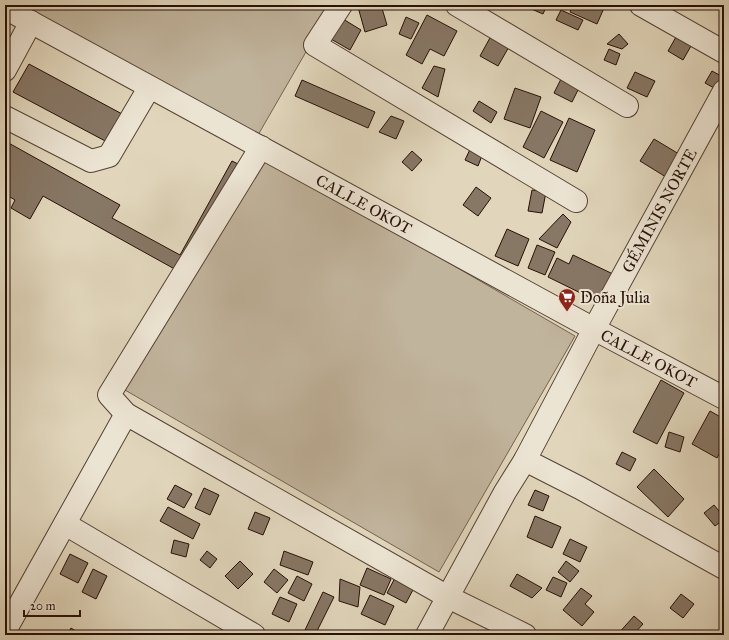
<svg xmlns="http://www.w3.org/2000/svg" width="729" height="640" viewBox="0 0 729 640" font-family="'IM FELL Great Primer',serif">
<style>
.green{fill:#c1b49d;stroke:#746252}
.building{fill:#877765;stroke:#261007}
.lines{fill:none;stroke-linecap:round;stroke-linejoin:round}
.minor-casing{stroke:#554234;stroke-width:24}
.minor{stroke:#ece4d3;stroke-width:22}
.labels{text-anchor:middle;dominant-baseline:central;stroke-width:4;stroke-linejoin:round;paint-order:stroke}
.street-label{font-size:16px;fill:#261007;stroke:#ece4d3}
.poi-label{font-size:16px;fill:#261007;stroke:#ece4d3;text-anchor:start}
</style>
<rect width="100%" height="100%" fill="#e1d6bc"/>
<filter id="stains"><feTurbulence type="fractalNoise" baseFrequency=".005" numOctaves="4"/><feColorMatrix values="0 0 0 0 .2 0 0 0 0 .09 0 0 0 0 .02 0 0 0 .5 -.17"/></filter>
<radialGradient id="worn" r=".72"><stop offset=".6" stop-color="#630" stop-opacity="0"/><stop offset="1" stop-color="#630" stop-opacity=".3"/></radialGradient>
<g class="green">
<polygon points="5,5 333,5 254,142"/>
<polygon points="261,154 575,336 439,572 125,390"/>
</g>
<g class="building">
<polygon points="363,5 381,5 387,25 365,32 358,7"/>
<polygon points="522,5 547,5 543,14"/>
<polygon points="573,5 596,5 604,8 597,24 570,12"/>
<polygon points="561,10 583,20 578,30 556,20"/>
<polygon points="427,15 457,31 444,56 430,49 422,64 406,55"/>
<polygon points="406,17 419,23 411,39 399,34"/>
<polygon points="343,19 361,30 350,50 331,39"/>
<polygon points="619,34 628,44 622,49 607,44"/>
<polygon points="491,36 510,45 498,66 480,56"/>
<polygon points="676,37 691,46 683,60 668,51"/>
<polygon points="609,49 620,54 616,65 604,60"/>
<polygon points="29,64 124,115 109,143 13,92"/>
<polygon points="434,66 445,69 438,97 422,88"/>
<polygon points="712,71 723,77 716,89 705,83"/>
<polygon points="635,72 655,81 647,97 627,88"/>
<polygon points="561,79 579,88 572,102 554,93"/>
<polygon points="302,80 375,112 368,128 295,96"/>
<polygon points="515,88 541,97 530,128 504,119"/>
<polygon points="479,101 497,112 491,123 473,111"/>
<polygon points="541,111 563,122 544,158 523,147"/>
<polygon points="391,116 404,121 396,139 379,132"/>
<polygon points="569,118 595,130 577,172 550,160"/>
<polygon points="654,139 679,154 666,177 640,161"/>
<polygon points="5,141 120,205 112,218 180,255 232,161 248,169 189,277 43,196 30,219 11,208 15,200 5,194"/>
<polygon points="473,143 485,148 478,166 465,160"/>
<polygon points="412,151 422,160 412,171 402,162"/>
<polygon points="476,187 491,198 478,216 463,205"/>
<polygon points="532,190 546,192 542,213 528,211"/>
<polygon points="563,214 571,222 557,248 539,239"/>
<polygon points="507,229 529,239 518,266 495,256"/>
<polygon points="537,245 555,252 545,275 528,268"/>
<polygon points="573,255 613,274 599,302 548,277 557,258 569,264"/>
<polygon points="661,380 684,393 657,444 633,432"/>
<polygon points="710,411 724,419 724,445 717,458 692,444"/>
<polygon points="669,432 684,437 680,452 665,447"/>
<polygon points="622,452 636,459 630,471 616,464"/>
<polygon points="654,469 684,499 668,517 637,487"/>
<polygon points="175,485 192,494 184,508 167,499"/>
<polygon points="204,488 219,495 210,515 195,508"/>
<polygon points="535,490 549,496 543,511 528,505"/>
<polygon points="714,505 724,517 724,519 715,526 704,513"/>
<polygon points="168,507 200,524 193,539 160,521"/>
<polygon points="255,512 270,518 263,535 248,529"/>
<polygon points="535,516 561,527 552,548 527,537"/>
<polygon points="570,539 587,547 580,562 563,554"/>
<polygon points="174,540 189,544 186,557 171,553"/>
<polygon points="207,551 217,559 210,568 200,560"/>
<polygon points="284,551 313,562 308,575 280,565"/>
<polygon points="70,554 88,563 78,583 60,574"/>
<polygon points="240,561 253,574 238,589 225,576"/>
<polygon points="566,561 579,571 570,582 558,572"/>
<polygon points="367,568 391,579 384,595 360,585"/>
<polygon points="93,569 107,576 96,599 82,592"/>
<polygon points="274,569 288,580 277,593 264,582"/>
<polygon points="517,574 542,588 532,598 510,586"/>
<polygon points="297,576 312,584 304,601 288,593"/>
<polygon points="396,576 415,586 406,603 387,593"/>
<polygon points="553,577 567,583 561,597 546,590"/>
<polygon points="340,579 360,587 358,607 339,601"/>
<polygon points="581,588 592,596 585,604 594,612 582,626 563,610"/>
<polygon points="323,592 334,597 315,635 305,630"/>
<polygon points="681,594 694,604 683,618 670,608"/>
<polygon points="370,595 394,606 385,625 361,614"/>
<polygon points="280,597 297,604 289,622 272,614"/>
<polygon points="634,616 643,624 633,635 617,635"/>
<polygon points="71,628 82,635 67,635"/>
</g>
<g class="lines">
<g class="minor-casing">
<g id="minor">
<polyline points="341,5 315,45 576,201"/>
<polyline points="457,5 627,106"/>
<polyline points="641,5 724,52"/>
<path id="s1" d="M 5,8 L 594,329 L 724,398"/>
<polyline points="5,70 31,22"/>
<polyline points="5,117 91,161 109,156 149,88"/>
<polyline points="261,147 109,395 126,414 448,597 525,635"/>
<polyline points="525,460 580,488 724,568"/>
<polyline points="65,524 254,635"/>
<polyline points="5,631 126,414"/>
<path id="s2" d="M 427,635 L 505,492 L 525,460 L 594,329 L 724,91"/>
</g>
</g>
<use href="#minor" class="minor"/>
</g>
<defs>
<g id="supermarket-pin" transform="scale(0.9)"><path d="M0 17L-7.5 6A9.5 9.5 0 1 1 7.5 6Z" fill="#8f2418" stroke="#ece4d3"/><path d="M-6-5.5h2.5l.6 2H6L4.5 2H-2.5L-4.4-4H-6ZM-1.5 3.2a1.3 1.3 0 1 0 .1 0ZM3 3.2a1.3 1.3 0 1 0 .1 0Z" fill="#fff"/></g>
</defs>
<g fill-rule="evenodd">
<use href="#supermarket-pin" x="567" y="297"/>
</g>
<g class="labels">
<g class="street-label">
<text stroke="none"><textPath href="#s1" startOffset="409">CALLE OKOT</textPath></text>
<text stroke="none"><textPath href="#s2" startOffset="484">GÉMINIS NORTE</textPath></text>
<text stroke="none"><textPath href="#s1" startOffset="733">CALLE OKOT</textPath></text>
</g>
<g class="poi-label">
<text x="580" y="297">Doña Julia</text>
</g>
</g>
<rect width="729" height="640" fill="none" stroke="#e1d6bc" stroke-width="20"/>
<rect x="6" y="6" width="717" height="628" fill="none" stroke="#261007" stroke-width="2"/>
<rect x="10" y="10" width="709" height="620" fill="none" stroke="#261007"/>
<path d="M24 610v6h56v-6" fill="none" stroke="#261007" stroke-width="2"/>
<text x="30" y="610" font-size="12" fill="#261007" stroke="#ece4d3" stroke-width="3" paint-order="stroke">20 m</text>
<rect width="100%" height="100%" filter="url(#stains)"/>
<rect width="100%" height="100%" fill="url(#worn)"/>
</svg>
